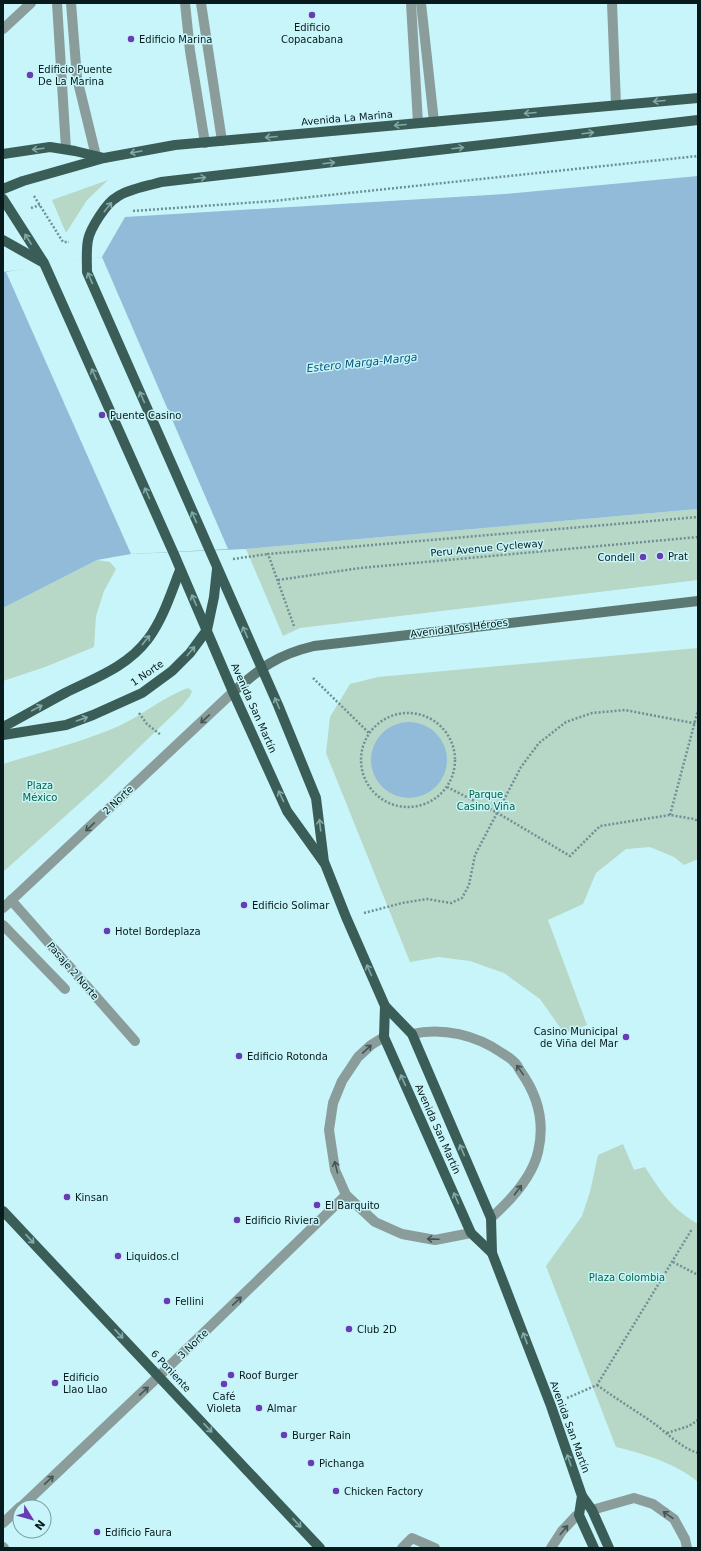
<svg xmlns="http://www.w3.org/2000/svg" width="701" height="1551" viewBox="0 0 701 1551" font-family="'DejaVu Sans',sans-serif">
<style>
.green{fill:#b7d7c7}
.water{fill:#91bbd9}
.pier{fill:#c7f5f9}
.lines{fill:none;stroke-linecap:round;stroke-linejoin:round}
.path{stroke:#6f9093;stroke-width:2.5;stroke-dasharray:2 2;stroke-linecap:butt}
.lane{stroke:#8b9d9a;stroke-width:10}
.street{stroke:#8b9d9a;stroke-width:10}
.secondary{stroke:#5c7873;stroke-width:10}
.primary{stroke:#3b5d57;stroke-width:10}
.oneway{stroke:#81a9a8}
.oneway2{stroke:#435554}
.poi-dot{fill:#673cb4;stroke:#c7f5f9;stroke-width:1.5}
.labels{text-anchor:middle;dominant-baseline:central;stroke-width:3;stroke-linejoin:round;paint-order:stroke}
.poi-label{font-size:10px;fill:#081a1b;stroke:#c7f5f9;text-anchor:start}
.street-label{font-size:10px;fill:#081a1b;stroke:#c7f5f9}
.park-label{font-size:10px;fill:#066346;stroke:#c7f5f9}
.water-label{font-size:11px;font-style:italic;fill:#08547b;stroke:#c7f5f9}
</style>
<rect width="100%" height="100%" fill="#c7f5f9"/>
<g class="green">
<polygon points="108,180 87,200 66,233 52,200"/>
<polygon points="698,509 698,580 300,628 283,636 246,549"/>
<polygon points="97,560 110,562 116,569 104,591 96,616 94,647 45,667 3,681 3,608"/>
<polygon points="698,648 698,859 684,865 674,857 650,847 626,849 596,873 583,904 548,920 587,1025 564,1033 540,999 504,973 470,961 438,957 410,962 326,753 330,717 350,684 378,677"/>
<path d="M 188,688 L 192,691 L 190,696 L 181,707 L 102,783 L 3,872 L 3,764 C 42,752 82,742 119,726 C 143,715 163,697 188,688 Z"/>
<path d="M 623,1144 L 634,1170 L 645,1167 C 660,1191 673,1210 698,1224 L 698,1482 C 675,1463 645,1454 616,1447 L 546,1266 L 582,1216 L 590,1192 L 598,1155 Z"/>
</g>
<g class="water">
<polygon points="698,176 698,509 246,549 131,554 97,560 3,608 3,272 102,257 125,217 505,194"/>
<circle cx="409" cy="760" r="38"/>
</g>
<polygon class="pier" points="102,257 228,549 131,554 6,272 37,266"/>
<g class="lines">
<g class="path">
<polyline points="34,196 63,242 69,242"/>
<polyline points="31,208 40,205"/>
<polyline points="133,211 273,201 698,156"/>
<polyline points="233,559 268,554"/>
<polyline points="278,580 360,568 698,537"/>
<polyline points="294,626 268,554 698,517"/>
<polyline points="313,678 369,733"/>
<circle cx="408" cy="760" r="47"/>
<polyline points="139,713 147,724 161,735"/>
<polyline points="447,787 496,812 570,856 600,826 670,815 694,819 698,821"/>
<polyline points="670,815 698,710"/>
<polyline points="364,913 402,903 427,899 451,903 462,898 469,885 475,855 521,767 539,743 566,722 592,713 625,710 698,724"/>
<polyline points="673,1262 698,1275"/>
<path d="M 597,1385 C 615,1398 633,1409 652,1422 C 666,1432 681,1448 698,1453"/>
<polyline points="567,1398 597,1385 692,1229"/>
<polyline points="667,1433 689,1426 698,1420"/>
</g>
<g class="lane">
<polyline points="57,3 66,149"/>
<polyline points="71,3 77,78 96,156"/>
<polyline points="185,3 190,51 205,143"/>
<polyline points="201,3 222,141"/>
<polyline points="411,3 418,123"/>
<polyline points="421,3 434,122"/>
<polyline points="612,3 616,105"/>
<polyline points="3,29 31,3"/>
<polyline points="3,925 65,989"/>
<path d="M 412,1034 C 443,1027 476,1035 502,1053 C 506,1056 511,1058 514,1062 C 517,1064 519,1069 521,1072 C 538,1096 545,1123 538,1152 C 532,1178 510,1201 491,1218"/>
<polyline points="592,1510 634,1498 653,1504 674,1519 685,1539 687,1548"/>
<polyline points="402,1548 412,1538 435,1548"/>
</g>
<g class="street">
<polyline points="11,900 135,1041"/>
<polyline points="3,908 233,692"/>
<polyline points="384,1037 371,1045 358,1057 342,1081 333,1103 329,1130 335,1170 346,1195 375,1222 402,1234 435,1240 471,1233"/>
<polyline points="21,1507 159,1376 346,1195"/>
<polyline points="3,1523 20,1507"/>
<polyline points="3,1547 4,1548"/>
<polyline points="551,1548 562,1531 576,1516 579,1515"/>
</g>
<path class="secondary" d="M 233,692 C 261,668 276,655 314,646 L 698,601"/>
<g class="primary">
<polyline points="3,154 50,147 75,151 104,158"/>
<polyline points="3,189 23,181 104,158 175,145 698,98"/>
<polyline points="3,199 44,263 174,554 233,692 287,811 325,864 346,917 385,1006 412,1034 491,1218 492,1253 551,1406 582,1496 592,1510 609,1548"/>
<polyline points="3,240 42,262"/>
<path d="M 3,727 C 24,716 44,704 65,693 C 95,678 127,667 148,639 C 163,619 171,593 180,570"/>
<polyline points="3,735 66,725 93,715 142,693 172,671 190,653 207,630 214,597 217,569"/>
<path d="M 324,862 L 316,798 L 278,705 L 87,272 C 87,262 86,250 88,240 C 90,229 106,203 117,197 C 128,189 148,186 161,182 L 698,120"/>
<polyline points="385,1006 384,1037 471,1233 492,1253"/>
<polyline points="3,1211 320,1548"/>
<polyline points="582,1496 579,1515 594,1548"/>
</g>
</g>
<defs><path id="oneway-shaft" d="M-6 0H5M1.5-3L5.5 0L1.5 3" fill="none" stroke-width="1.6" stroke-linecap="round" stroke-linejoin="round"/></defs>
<g class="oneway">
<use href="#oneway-shaft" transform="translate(659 101) rotate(175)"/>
<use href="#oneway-shaft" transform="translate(530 113) rotate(175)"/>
<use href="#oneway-shaft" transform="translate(400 125) rotate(175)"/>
<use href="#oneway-shaft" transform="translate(588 133) rotate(-7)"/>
<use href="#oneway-shaft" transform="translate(271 137) rotate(175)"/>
<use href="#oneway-shaft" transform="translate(458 148) rotate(-7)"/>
<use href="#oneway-shaft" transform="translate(38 149) rotate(173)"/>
<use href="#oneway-shaft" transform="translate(136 152) rotate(170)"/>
<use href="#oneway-shaft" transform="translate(329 163) rotate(-7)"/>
<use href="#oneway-shaft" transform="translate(200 178) rotate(-7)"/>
<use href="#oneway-shaft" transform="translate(108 207) rotate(-51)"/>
<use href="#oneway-shaft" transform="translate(28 239) rotate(-122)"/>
<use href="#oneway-shaft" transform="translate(90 278) rotate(-114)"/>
<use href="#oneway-shaft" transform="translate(94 374) rotate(-114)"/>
<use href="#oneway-shaft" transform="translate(142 397) rotate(-114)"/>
<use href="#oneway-shaft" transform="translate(147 493) rotate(-114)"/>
<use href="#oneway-shaft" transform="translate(194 517) rotate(-114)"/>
<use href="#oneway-shaft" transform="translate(194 600) rotate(-114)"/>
<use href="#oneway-shaft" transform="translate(245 632) rotate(-114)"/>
<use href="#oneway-shaft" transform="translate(146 640) rotate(-51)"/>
<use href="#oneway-shaft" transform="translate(191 651) rotate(-50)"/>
<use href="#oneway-shaft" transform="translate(277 703) rotate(-113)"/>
<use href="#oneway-shaft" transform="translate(37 708) rotate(-28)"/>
<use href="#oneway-shaft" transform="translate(82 719) rotate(-19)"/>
<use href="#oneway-shaft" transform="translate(281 796) rotate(-115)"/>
<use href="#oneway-shaft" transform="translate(320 825) rotate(-97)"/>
<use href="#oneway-shaft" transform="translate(369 970) rotate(-114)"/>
<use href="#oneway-shaft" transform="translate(403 1080) rotate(-114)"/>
<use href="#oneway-shaft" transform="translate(462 1150) rotate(-113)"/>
<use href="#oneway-shaft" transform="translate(456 1198) rotate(-114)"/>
<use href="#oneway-shaft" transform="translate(30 1239) rotate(47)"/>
<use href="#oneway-shaft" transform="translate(119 1334) rotate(47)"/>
<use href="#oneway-shaft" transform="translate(525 1338) rotate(-111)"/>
<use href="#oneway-shaft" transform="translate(208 1428) rotate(47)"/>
<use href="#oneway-shaft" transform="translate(569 1460) rotate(-109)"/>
<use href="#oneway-shaft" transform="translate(297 1523) rotate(47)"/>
</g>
<g class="oneway2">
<use href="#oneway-shaft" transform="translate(205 719) rotate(137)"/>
<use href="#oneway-shaft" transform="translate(90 827) rotate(137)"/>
<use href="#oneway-shaft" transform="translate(367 1049) rotate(-43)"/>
<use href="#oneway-shaft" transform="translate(520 1070) rotate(-125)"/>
<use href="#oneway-shaft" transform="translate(336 1167) rotate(-104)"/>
<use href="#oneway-shaft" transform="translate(518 1190) rotate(-53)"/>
<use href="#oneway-shaft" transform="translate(433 1239) rotate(-178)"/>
<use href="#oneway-shaft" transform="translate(237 1301) rotate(-44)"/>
<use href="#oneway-shaft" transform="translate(144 1391) rotate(-43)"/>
<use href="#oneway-shaft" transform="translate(49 1480) rotate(-43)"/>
<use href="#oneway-shaft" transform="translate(668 1515) rotate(-145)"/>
<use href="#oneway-shaft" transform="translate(564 1530) rotate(-50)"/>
</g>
<g class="poi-dot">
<circle cx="312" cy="15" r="4"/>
<circle cx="131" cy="39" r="4"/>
<circle cx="30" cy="75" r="4"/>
<circle cx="102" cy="415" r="4"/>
<circle cx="660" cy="556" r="4"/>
<circle cx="643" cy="557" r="4"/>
<circle cx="244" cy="905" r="4"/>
<circle cx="107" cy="931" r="4"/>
<circle cx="626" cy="1037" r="4"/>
<circle cx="239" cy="1056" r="4"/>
<circle cx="67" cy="1197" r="4"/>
<circle cx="317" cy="1205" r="4"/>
<circle cx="237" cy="1220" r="4"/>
<circle cx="118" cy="1256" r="4"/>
<circle cx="167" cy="1301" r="4"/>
<circle cx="349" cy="1329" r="4"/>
<circle cx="231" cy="1375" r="4"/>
<circle cx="55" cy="1383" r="4"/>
<circle cx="224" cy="1384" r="4"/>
<circle cx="259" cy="1408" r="4"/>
<circle cx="284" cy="1435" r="4"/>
<circle cx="311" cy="1463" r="4"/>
<circle cx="336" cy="1491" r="4"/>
<circle cx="97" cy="1532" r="4"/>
</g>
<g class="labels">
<g class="poi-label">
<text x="312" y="27" text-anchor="middle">Edificio<tspan x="312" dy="12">Copacabana</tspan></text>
<text x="139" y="39">Edificio Marina</text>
<text x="38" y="69">Edificio Puente<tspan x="38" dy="12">De La Marina</tspan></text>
<text x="110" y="415">Puente Casino</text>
<text x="668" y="556">Prat</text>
<text x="635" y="557" text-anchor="end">Condell</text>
<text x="252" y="905">Edificio Solimar</text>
<text x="115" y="931">Hotel Bordeplaza</text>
<text x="618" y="1031" text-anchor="end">Casino Municipal<tspan x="618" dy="12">de Viña del Mar</tspan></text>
<text x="247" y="1056">Edificio Rotonda</text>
<text x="75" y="1197">Kinsan</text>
<text x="325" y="1205">El Barquito</text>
<text x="245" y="1220">Edificio Riviera</text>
<text x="126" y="1256">Liquidos.cl</text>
<text x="175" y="1301">Fellini</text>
<text x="357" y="1329">Club 2D</text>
<text x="239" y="1375">Roof Burger</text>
<text x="63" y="1377">Edificio<tspan x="63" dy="12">Llao Llao</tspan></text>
<text x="224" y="1396" text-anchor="middle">Café<tspan x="224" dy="12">Violeta</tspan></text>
<text x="267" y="1408">Almar</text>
<text x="292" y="1435">Burger Rain</text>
<text x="319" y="1463">Pichanga</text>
<text x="344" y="1491">Chicken Factory</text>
<text x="105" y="1532">Edificio Faura</text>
</g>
<g class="street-label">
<text transform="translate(347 118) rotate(-5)">Avenida La Marina</text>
<text transform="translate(487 548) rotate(-5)">Peru Avenue Cycleway</text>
<text transform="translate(459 628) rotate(-7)">Avenida Los Héroes</text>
<text transform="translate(147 673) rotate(-35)">1 Norte</text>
<text transform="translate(254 708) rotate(66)">Avenida San Martín</text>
<text transform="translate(118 800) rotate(-43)">2 Norte</text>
<text transform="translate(73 971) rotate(49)">Pasaje 2 Norte</text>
<text transform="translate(438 1129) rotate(66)">Avenida San Martín</text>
<text transform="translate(193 1344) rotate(-44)">3 Norte</text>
<text transform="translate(171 1371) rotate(47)">6 Poniente</text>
<text transform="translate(570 1427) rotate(70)">Avenida San Martín</text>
</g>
<g class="park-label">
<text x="40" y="785">Plaza<tspan x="40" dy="12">México</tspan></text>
<text x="486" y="794">Parque<tspan x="486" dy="12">Casino Viña</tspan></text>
<text x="627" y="1277">Plaza Colombia</text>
</g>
<g class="water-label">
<text transform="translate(362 363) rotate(-6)">Estero Marga-Marga</text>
</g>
</g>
<rect width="701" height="1551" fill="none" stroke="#081a1b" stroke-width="8"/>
<g transform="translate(32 1519) rotate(127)"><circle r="19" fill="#c7f5f9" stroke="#7b9da0"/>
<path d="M0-3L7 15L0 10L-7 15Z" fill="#673cb4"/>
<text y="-6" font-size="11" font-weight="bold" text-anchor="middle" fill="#081a1b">N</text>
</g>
</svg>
